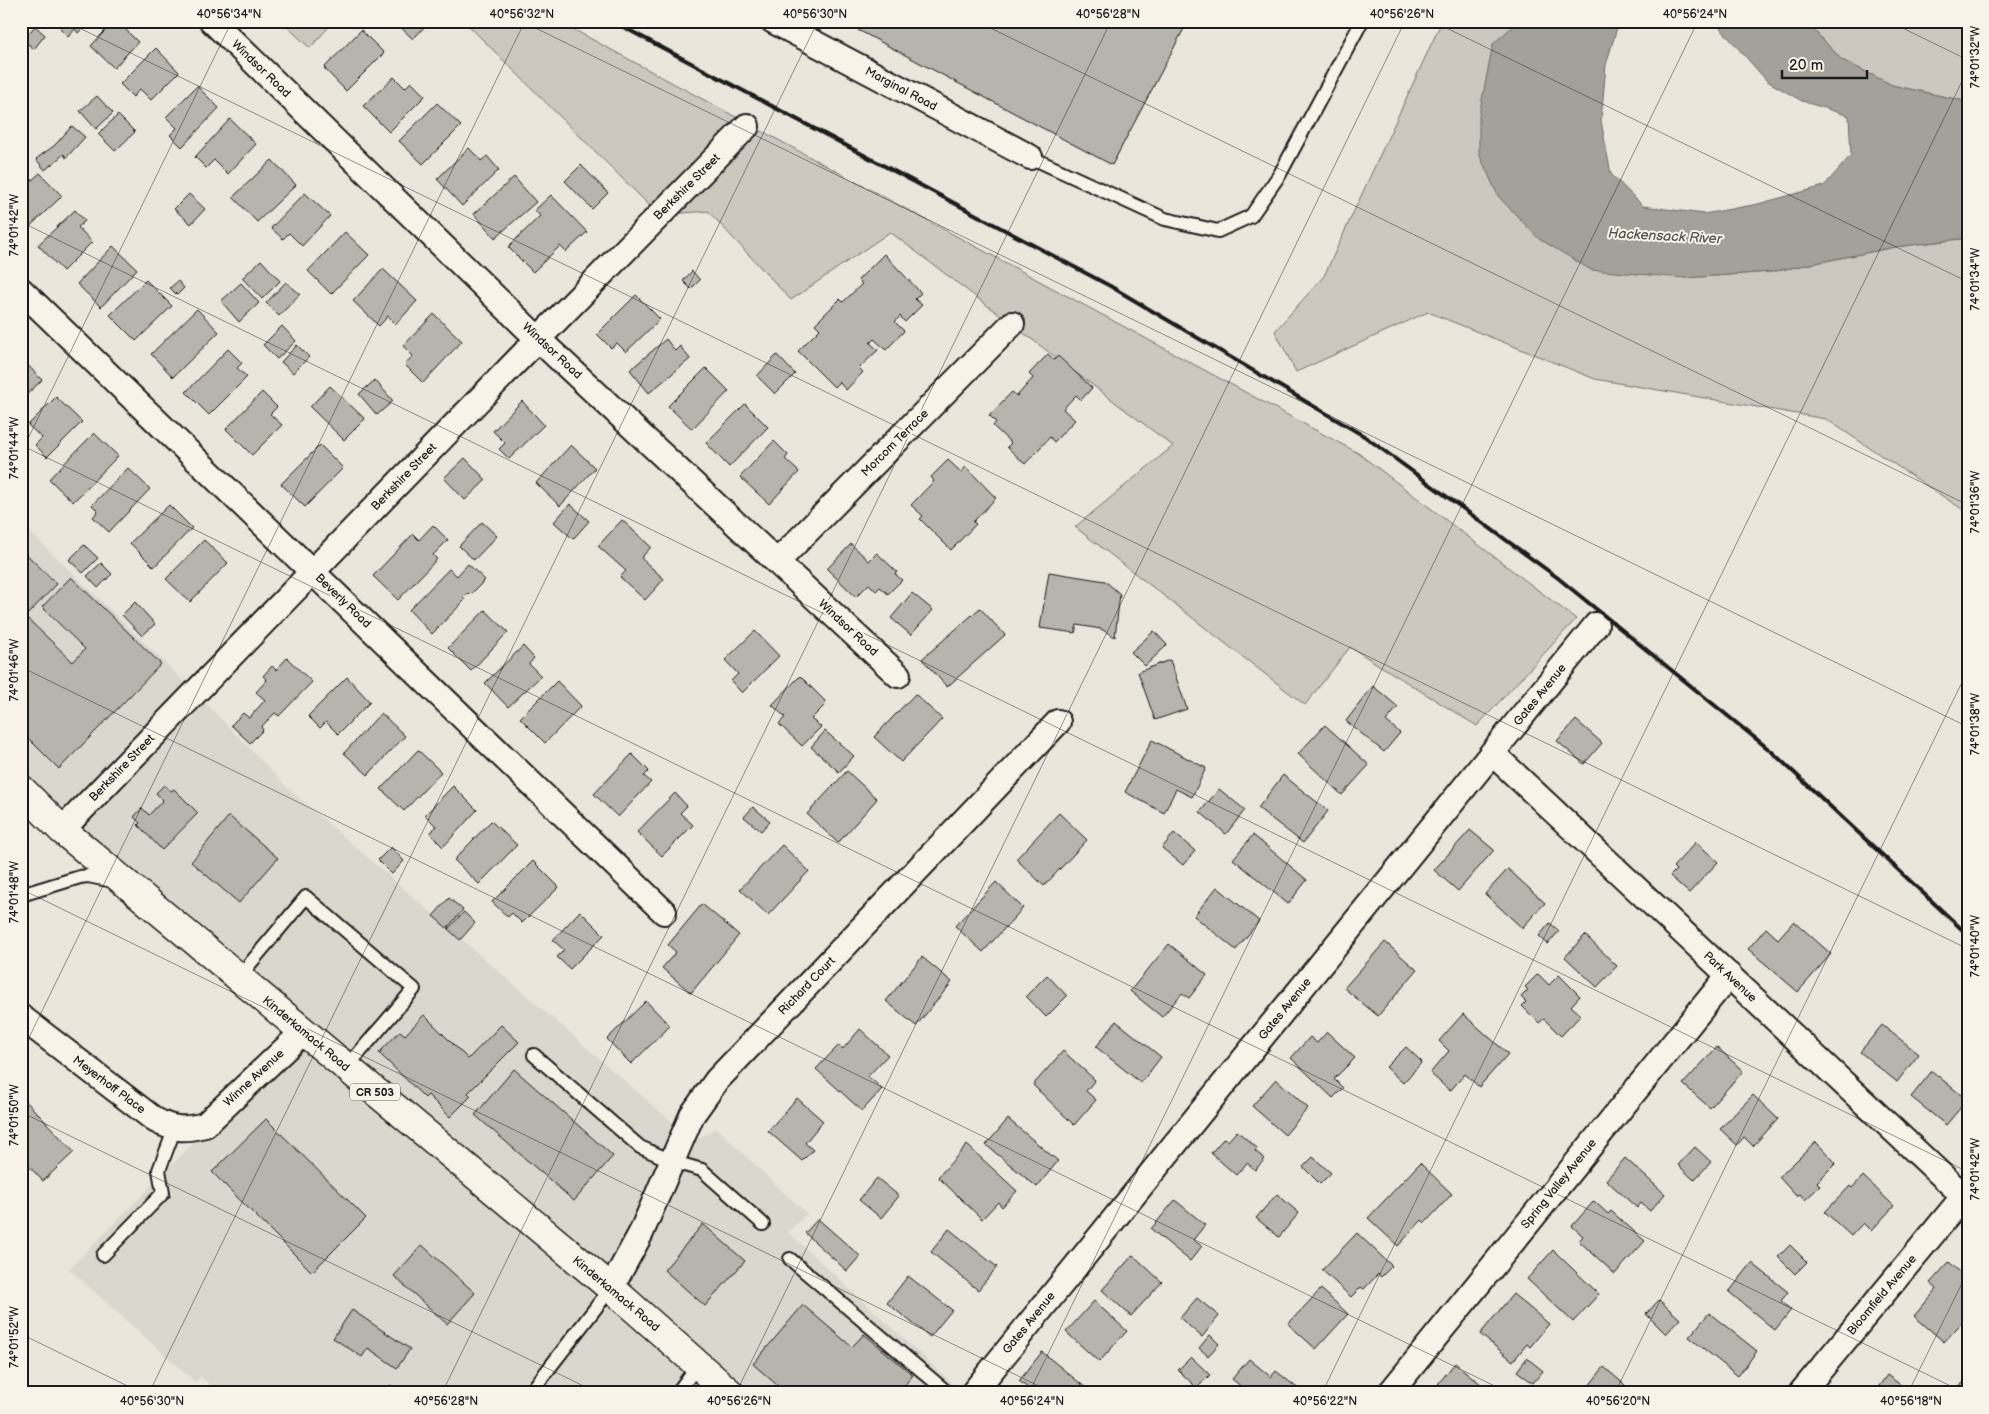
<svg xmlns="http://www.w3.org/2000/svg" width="1989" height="1414" viewBox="0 0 1989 1414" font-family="'Balsamiq Sans',sans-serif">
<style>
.built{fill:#dad7ce}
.green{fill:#ccc8c0;stroke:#74726e}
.water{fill:#a3a19a;stroke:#6d6c68}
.building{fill:#b6b4ac;stroke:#1c1c1c}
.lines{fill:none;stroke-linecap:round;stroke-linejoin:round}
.service-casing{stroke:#1c1c1c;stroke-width:16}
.minor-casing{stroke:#1c1c1c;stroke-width:28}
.primary-casing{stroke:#1c1c1c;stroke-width:31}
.service{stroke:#f7f3e8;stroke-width:12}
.minor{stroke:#f7f3e8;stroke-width:24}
.primary{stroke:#f7f3e8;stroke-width:28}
.rail{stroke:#1c1c1c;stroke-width:4}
.ticks{fill:none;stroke:#1c1c1c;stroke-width:1;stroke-opacity:0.45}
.labels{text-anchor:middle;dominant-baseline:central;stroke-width:4;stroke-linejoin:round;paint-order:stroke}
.shield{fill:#f7f3e8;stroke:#5e5c59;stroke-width:1}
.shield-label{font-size:11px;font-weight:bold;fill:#1c1c1c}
.street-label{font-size:12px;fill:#1c1c1c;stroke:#f7f3e8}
.water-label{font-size:14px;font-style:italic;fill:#52514e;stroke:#f7f3e8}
.neatline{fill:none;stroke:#1c1c1c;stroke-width:2}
.ticks-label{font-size:12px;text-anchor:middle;fill:#1c1c1c}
</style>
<rect width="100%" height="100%" fill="#eae6dc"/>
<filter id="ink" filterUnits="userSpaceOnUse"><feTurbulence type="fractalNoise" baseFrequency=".02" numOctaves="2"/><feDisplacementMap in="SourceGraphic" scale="10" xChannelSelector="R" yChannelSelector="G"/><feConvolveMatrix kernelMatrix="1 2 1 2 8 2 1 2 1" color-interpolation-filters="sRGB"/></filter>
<g filter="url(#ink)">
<polygon class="built" points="21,523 195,692 291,791 694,1141 716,1128 807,1214 788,1232 963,1393 219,1393 201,1377 195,1382 69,1269 303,1032 21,789"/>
<g class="green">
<polygon points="281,21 334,21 310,48"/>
<polygon points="464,21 558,21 1358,453 1576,619 1477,726 1350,647 1305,705 1075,527 1173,446 890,232 791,300 708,211 659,215"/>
<polygon points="1442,21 1519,21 1493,44 1685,278 1771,272 1895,247 1968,238 1968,513 1826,419 1595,379 1428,312 1296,372 1275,331 1324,276"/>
<polygon points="1805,21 1968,21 1968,102 1892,85 1842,60"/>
</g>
<polygon class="water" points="1519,21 1619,21 1606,65 1601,121 1611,174 1643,206 1704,214 1758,204 1824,186 1851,155 1849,116 1802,101 1767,81 1714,21 1805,21 1842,60 1892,85 1968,102 1968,238 1895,247 1771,272 1685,278 1591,270 1538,238 1498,196 1479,154 1479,115 1493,44"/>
<g class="building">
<polygon points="66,21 89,21 78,33 75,29 68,37 60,29"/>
<polygon points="114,21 117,21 138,42 114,68 91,46"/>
<polygon points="394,21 430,21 413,39"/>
<polygon points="863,21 1188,21 1112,165 858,30"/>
<polygon points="35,26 45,35 34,49 23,40"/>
<polygon points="361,30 384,53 346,91 324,68"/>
<polygon points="156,48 179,72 151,100 140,89 133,97 120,84"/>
<polygon points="394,77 405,88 411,82 425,96 389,132 363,106"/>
<polygon points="197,86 219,108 182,147 170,135 177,128 166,117"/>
<polygon points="97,96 113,113 96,129 80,111"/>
<polygon points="437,103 461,126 423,164 399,141"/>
<polygon points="118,115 135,132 115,151 98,134"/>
<polygon points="230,119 256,144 228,174 214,160 206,168 195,157"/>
<polygon points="72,126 85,137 66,158 64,154 45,170 36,159 55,145"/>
<polygon points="469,148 481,161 487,156 499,170 462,206 437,179"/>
<polygon points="272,160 296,185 257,222 233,197"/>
<polygon points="581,165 608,193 592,209 565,181"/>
<polygon points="40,173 62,196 24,232 21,230 21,190"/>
<polygon points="514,177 536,202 495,238 474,214"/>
<polygon points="305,193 330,216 302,246 289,233 283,239 271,228"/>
<polygon points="189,194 205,209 191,224 174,209"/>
<polygon points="551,195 587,232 566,252 560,246 533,272 508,247 540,216 535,210"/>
<polygon points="75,210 85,221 78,227 92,242 63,271 38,245"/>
<polygon points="345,232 369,255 331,294 308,271"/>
<polygon points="113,246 137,269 101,307 77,284"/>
<polygon points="884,254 921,293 915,299 922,305 905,322 900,316 895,322 904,331 886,350 874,339 870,343 878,350 859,368 863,372 846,390 839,382 834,387 798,351 820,329 815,324 840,299 843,302 862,284 858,280"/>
<polygon points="261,260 280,281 262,299 242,278"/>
<polygon points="383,269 417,301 396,324 388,316 379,326 353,301"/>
<polygon points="692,271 700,280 691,289 683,281"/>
<polygon points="146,280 172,306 136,341 110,315"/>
<polygon points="178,281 184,288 177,295 170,288"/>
<polygon points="286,282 300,294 279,316 266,303"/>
<polygon points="241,283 259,303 239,322 221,301"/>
<polygon points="636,295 660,319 626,352 617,343 611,348 597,334"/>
<polygon points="197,309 219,332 173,377 151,354"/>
<polygon points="434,314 462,341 423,383 405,365 413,356 403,346"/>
<polygon points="282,326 296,341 277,359 263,345"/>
<polygon points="666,339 675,351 680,346 690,359 649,393 630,370"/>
<polygon points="297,345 309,357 293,373 281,362"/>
<polygon points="228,349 242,363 237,368 247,377 209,415 186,392"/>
<polygon points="1048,354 1054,360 1058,356 1092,388 1081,400 1076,395 1063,409 1075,420 1054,442 1050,437 1025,464 1007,447 1011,443 993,426 996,422 989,415 1012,392 1017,396 1033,378 1029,374"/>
<polygon points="777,355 795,374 775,394 757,376"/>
<polygon points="21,358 42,380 21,400"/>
<polygon points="706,368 729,391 692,429 668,406"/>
<polygon points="375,380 393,401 377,415 359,394"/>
<polygon points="330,386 365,419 344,440 310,407"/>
<polygon points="262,392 277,407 270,414 282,425 252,455 226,429"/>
<polygon points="56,397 82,422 47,457 35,445 42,438 28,425"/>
<polygon points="522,401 544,425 509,459 499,449 505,443 493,431"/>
<polygon points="745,404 768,427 729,467 706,443"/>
<polygon points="94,433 118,456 73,502 49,479"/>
<polygon points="774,441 788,455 785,459 799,472 769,504 740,477"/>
<polygon points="320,445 343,468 305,507 281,484"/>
<polygon points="571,445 595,468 560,506 536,483"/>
<polygon points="465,458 486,480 465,500 444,478"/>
<polygon points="948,460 961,472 966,467 996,498 973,522 976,524 951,550 920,519 923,516 911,505 934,481 931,477"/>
<polygon points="128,468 150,489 109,532 93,517 98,511 92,505"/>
<polygon points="570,504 589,521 573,539 554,522"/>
<polygon points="169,505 192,528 154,567 130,543"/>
<polygon points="622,520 651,547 641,558 664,579 645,600 620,577 626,571 598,546"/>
<polygon points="482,522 497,536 474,560 459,546"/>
<polygon points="433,525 448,540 433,555 437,559 398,600 373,576 413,534 419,540"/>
<polygon points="204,540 228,563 190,602 166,579"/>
<polygon points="851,544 869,561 877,553 897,572 895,574 902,580 888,594 880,587 876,591 869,584 856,597 827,569"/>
<polygon points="84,545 98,558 83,573 69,560"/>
<polygon points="21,549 57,584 21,621"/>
<polygon points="101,563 112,574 98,588 87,576"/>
<polygon points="468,564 485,580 470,595 468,593 463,598 465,600 432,634 409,610 449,569 457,576"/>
<polygon points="1049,572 1105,581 1120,594 1115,637 1101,629 1077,625 1075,633 1040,628"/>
<polygon points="71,577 161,664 59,769 21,731 21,626 28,619 73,662 85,649 42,607"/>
<polygon points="912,593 933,610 911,635 891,618"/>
<polygon points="135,602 155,624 142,636 122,615"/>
<polygon points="980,608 1005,635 947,687 922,659"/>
<polygon points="485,610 508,632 471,671 448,648"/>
<polygon points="755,631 779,656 742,693 731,681 738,674 725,660"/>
<polygon points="1154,631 1167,645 1145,666 1131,652"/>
<polygon points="523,646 534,658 529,664 541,676 508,707 485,683"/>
<polygon points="287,658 312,682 279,716 275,713 261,727 263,730 250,743 231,725 243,713 249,718 265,700 256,692 267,680 263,676 272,666 276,670"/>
<polygon points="1170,660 1187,709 1155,720 1138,672"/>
<polygon points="800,676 827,703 811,719 821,727 802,746 779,724 785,717 772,705"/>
<polygon points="347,677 370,702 338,734 326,722 320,728 308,716"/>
<polygon points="557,681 581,706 545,743 520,718"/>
<polygon points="1373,686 1398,707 1386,721 1400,733 1384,752 1346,721"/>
<polygon points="915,694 942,719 901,762 874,737"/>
<polygon points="381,713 405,736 368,775 344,753"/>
<polygon points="1576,720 1602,743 1584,764 1557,741"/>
<polygon points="1325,725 1369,765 1342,795 1298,754"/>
<polygon points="825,731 854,756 839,772 811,747"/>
<polygon points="1152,740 1206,768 1192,797 1176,789 1164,813 1125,792"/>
<polygon points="418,750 441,772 404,811 381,789"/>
<polygon points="632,754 649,771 644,776 651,782 618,817 594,794"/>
<polygon points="847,771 877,799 838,843 807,814"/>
<polygon points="1283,775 1328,811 1303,843 1258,808"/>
<polygon points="164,785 171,791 174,789 198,813 162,850 138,825 140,823 134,817 142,808 149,815 163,800 156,793"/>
<polygon points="453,786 477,810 443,847 430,834 436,826 425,815"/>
<polygon points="1219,789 1245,810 1226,834 1200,812"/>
<polygon points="675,793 687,806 680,813 693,825 662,856 637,832"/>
<polygon points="753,807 770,821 761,831 744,817"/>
<polygon points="1059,813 1087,840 1044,886 1016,859"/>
<polygon points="229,816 278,858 239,903 191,862"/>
<polygon points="491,821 517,845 479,884 454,860"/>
<polygon points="1470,830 1494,850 1458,891 1434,870"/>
<polygon points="1174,833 1195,851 1183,865 1162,848"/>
<polygon points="1253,835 1307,880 1288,904 1233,859"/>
<polygon points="1696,842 1718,862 1689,893 1670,876 1676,870 1673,867"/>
<polygon points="782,845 809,871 768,915 740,889"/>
<polygon points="391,847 404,861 392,874 378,860"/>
<polygon points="533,861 559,887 522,923 512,913 508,917 492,902"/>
<polygon points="1508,869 1545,903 1522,928 1485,894"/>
<polygon points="996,882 1023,908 983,952 955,926"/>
<polygon points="1217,887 1259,921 1236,950 1194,916"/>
<polygon points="449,898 463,910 447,928 433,916"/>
<polygon points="702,904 739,935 691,993 662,968 676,952 668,945"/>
<polygon points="580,911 604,935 570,969 557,957 564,950 553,940"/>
<polygon points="464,912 475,923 460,940 448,929"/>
<polygon points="1794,921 1831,954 1798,992 1748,949 1766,928 1778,939"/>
<polygon points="1550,923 1559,931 1548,944 1539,936"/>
<polygon points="1585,935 1617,966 1597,987 1565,957"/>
<polygon points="1385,942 1417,970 1378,1016 1344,988"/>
<polygon points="1169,944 1207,975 1189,998 1182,993 1162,1017 1130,991"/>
<polygon points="922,957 952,982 916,1026 886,1001"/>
<polygon points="1538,974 1549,985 1559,975 1580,996 1571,1006 1581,1015 1561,1036 1544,1019 1539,1023 1522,1006 1526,1002 1521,997 1528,990 1525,987"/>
<polygon points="1047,975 1067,996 1046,1017 1026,996"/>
<polygon points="646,1001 670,1026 631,1064 607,1039"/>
<polygon points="1463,1014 1508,1054 1479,1087 1465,1074 1450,1091 1430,1073 1449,1051 1439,1041"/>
<polygon points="424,1015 468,1059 501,1025 519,1042 468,1093 471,1096 450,1117 428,1095 425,1098 379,1053 400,1031 405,1035"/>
<polygon points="1116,1021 1161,1057 1141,1083 1096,1047"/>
<polygon points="1882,1025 1919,1054 1897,1082 1860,1052"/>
<polygon points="860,1029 888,1055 868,1076 882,1089 862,1111 816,1069 839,1045 843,1049"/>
<polygon points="1327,1032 1355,1058 1334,1079 1343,1088 1333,1098 1291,1058 1310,1037 1317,1043"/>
<polygon points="1406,1047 1422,1062 1403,1083 1386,1067"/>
<polygon points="1717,1047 1743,1071 1710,1108 1683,1084"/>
<polygon points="1063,1051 1095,1080 1086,1091 1096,1100 1074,1125 1033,1085"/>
<polygon points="514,1069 613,1156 574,1201 475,1115"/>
<polygon points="1932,1071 1967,1100 1946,1125 1911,1097"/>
<polygon points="1276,1079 1308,1108 1285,1135 1252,1106"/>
<polygon points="1753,1095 1778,1119 1753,1146 1744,1137 1737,1145 1720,1129"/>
<polygon points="22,1097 74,1152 43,1181 21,1158"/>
<polygon points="797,1098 823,1121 805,1143 813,1150 802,1161 768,1131"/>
<polygon points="266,1119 366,1218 312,1272 212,1172"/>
<polygon points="1008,1119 1058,1161 1037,1187 986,1145"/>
<polygon points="1237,1131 1257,1148 1255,1151 1265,1159 1255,1170 1247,1163 1236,1175 1211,1153 1224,1138 1228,1141"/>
<polygon points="1816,1142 1836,1163 1817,1182 1820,1186 1805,1200 1800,1194 1797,1197 1779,1177"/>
<polygon points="967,1145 1017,1191 1002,1207 998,1202 982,1219 938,1177"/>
<polygon points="1695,1147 1711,1162 1694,1180 1678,1165"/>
<polygon points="1313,1157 1331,1173 1320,1184 1303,1167"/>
<polygon points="1625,1158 1665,1194 1650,1211 1641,1203 1637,1208 1606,1180"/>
<polygon points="1420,1163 1452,1194 1425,1223 1422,1220 1398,1246 1368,1218"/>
<polygon points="1863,1176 1894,1206 1871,1231 1863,1223 1851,1236 1825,1212 1850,1186 1852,1188"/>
<polygon points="877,1178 899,1196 881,1218 859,1200"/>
<polygon points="1277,1194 1299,1213 1279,1237 1256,1218"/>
<polygon points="1175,1200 1205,1225 1193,1240 1202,1246 1190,1261 1151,1229"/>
<polygon points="1594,1201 1608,1214 1611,1211 1645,1241 1615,1274 1579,1241 1583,1236 1572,1226"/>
<polygon points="818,1219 860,1256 847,1271 805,1233"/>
<polygon points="703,1224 745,1261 705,1306 664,1270"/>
<polygon points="949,1229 997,1267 978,1290 931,1252"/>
<polygon points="1357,1233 1392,1266 1381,1277 1378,1274 1364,1289 1361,1287 1351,1297 1322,1270"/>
<polygon points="422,1245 475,1293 447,1324 394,1276"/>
<polygon points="1790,1245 1807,1262 1795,1274 1778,1257"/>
<polygon points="1553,1250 1599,1294 1573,1322 1527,1279"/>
<polygon points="1133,1255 1162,1282 1131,1316 1102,1290"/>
<polygon points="1949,1262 1968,1279 1968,1316 1944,1342 1914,1316 1937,1289 1930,1283"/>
<polygon points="1752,1263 1788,1292 1781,1301 1791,1310 1775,1330 1729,1292"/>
<polygon points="908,1276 952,1310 930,1337 887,1303"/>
<polygon points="1321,1289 1348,1314 1316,1349 1288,1324"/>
<polygon points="1513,1294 1549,1324 1530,1347 1527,1344 1513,1361 1480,1334"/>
<polygon points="1197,1298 1219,1316 1202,1337 1180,1318"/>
<polygon points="1659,1300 1680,1319 1666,1334 1646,1314"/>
<polygon points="1094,1301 1127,1331 1099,1362 1066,1332"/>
<polygon points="803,1305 852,1347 864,1334 913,1375 898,1393 786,1393 753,1364"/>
<polygon points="352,1310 410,1349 397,1368 368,1348 362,1357 333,1338"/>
<polygon points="1709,1313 1757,1351 1738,1376 1689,1337"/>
<polygon points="1210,1335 1219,1344 1208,1356 1199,1348"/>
<polygon points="1042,1352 1086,1388 1082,1393 1034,1393 1019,1381"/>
<polygon points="1191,1357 1210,1375 1197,1388 1178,1370"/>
<polygon points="1527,1358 1543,1371 1533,1383 1517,1371"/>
<polygon points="1249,1359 1271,1377 1276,1371 1301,1391 1249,1393 1232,1379"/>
<polygon points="1455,1363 1482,1385 1476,1393 1450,1393 1438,1384"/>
<polygon points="1604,1367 1625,1385 1618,1393 1595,1393 1588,1387"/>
<polygon points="1887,1375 1912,1393 1874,1393"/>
<polygon points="1968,1377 1968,1393 1956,1393 1955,1392"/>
<polygon points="390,1385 404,1393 385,1393"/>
</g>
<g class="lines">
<g class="service-casing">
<g id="service">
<polyline points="1030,157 1165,219 1218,231 1251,216 1280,174 1362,21"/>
<polyline points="21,895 80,877 88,876 113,881"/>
<polyline points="238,978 306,897 414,989 346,1068"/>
<polyline points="534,1055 640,1147 674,1162 702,1170 763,1224"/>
<polyline points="103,1255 163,1193 159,1170 175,1128"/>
<polyline points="790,1259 948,1393"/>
<polyline points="530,1393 611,1288"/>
<polyline points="677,1393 698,1365"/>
</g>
</g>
<g class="minor-casing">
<g id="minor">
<polyline points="212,21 538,339 898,675"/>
<polyline points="773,21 1030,157"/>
<polyline points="21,290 664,912"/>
<polyline points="777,562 1012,324"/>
<polyline points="1492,753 1968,1200"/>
<polyline points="62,830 538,339 747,126"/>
<path d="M 21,1017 L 155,1120 C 173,1130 185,1130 205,1125 L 303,1032"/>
<polyline points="611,1288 641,1233 692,1115 717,1080 1058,722"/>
<polyline points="973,1393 1596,625"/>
<polyline points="1390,1393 1729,975"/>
<polyline points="1801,1393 1964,1196"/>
</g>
</g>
<g class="primary-casing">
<polyline id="primary" points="21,789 62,830 611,1288 730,1393"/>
</g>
<use href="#service" class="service"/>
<use href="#minor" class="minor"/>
<use href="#primary" class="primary"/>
<polyline class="rail" points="612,21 1110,286 1364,436 1558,578 1771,751 1968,935"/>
</g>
</g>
<path class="ticks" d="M 65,21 L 1968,949M 521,21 L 1968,727M 976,21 L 1968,505M 1432,21 L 1968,282M 1888,21 L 1968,60M 21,222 L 1968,1172M 21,445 L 1965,1393M 21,453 L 232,21M 21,667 L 1509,1393M 21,889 L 1053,1393M 21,1054 L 525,21M 21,1112 L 598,1393M 21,1334 L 142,1393M 149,1393 L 818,21M 442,1393 L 1111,21M 736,1393 L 1405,21M 1029,1393 L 1698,21M 1322,1393 L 1968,69M 1615,1393 L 1968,670M 1908,1393 L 1968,1271"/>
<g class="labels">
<rect class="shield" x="350" y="1083.5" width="50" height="17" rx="4"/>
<g class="shield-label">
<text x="375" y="1092">CR 503</text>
</g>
<g class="street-label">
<text transform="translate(261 69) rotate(44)">Windsor Road</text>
<text transform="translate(901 89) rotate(28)">Marginal Road</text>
<text transform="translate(687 187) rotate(-45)">Berkshire Street</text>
<text transform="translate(552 351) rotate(43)">Windsor Road</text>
<text transform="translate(895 443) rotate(-45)">Morcom Terrace</text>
<text transform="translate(404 477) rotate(-46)">Berkshire Street</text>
<text transform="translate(343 601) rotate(44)">Beverly Road</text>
<text transform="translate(848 628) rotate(43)">Windsor Road</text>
<text transform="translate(1540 695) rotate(-51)">Gates Avenue</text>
<text transform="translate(122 768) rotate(-46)">Berkshire Street</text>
<text transform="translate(1730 977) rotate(43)">Park Avenue</text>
<text transform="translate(807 986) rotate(-46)">Richard Court</text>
<text transform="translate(1285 1009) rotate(-51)">Gates Avenue</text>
<text transform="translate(306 1034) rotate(40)">Kinderkamack Road</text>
<text transform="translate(254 1078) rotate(-43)">Winne Avenue</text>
<text transform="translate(109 1085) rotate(37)">Meyerhoff Place</text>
<text transform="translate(1559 1184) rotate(-51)">Spring Valley Avenue</text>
<text transform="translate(616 1294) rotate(40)">Kinderkamack Road</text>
<text transform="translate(1882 1295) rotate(-50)">Bloomfield Avenue</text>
<text transform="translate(1029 1323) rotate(-51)">Gates Avenue</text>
</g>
<g class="water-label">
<text transform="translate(1665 236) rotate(3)">Hackensack River</text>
</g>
</g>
<rect width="1989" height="1414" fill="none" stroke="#f7f3e8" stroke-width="55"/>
<path d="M1782 70v8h85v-8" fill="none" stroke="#1c1c1c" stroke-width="2.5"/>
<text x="1789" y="70" font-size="15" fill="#1c1c1c" stroke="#f7f3e8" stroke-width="4" paint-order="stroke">20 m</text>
<rect x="28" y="28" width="1934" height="1358" class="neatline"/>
<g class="ticks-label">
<text x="229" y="18">40°56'34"N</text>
<text x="522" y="18">40°56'32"N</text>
<text x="815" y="18">40°56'30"N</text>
<text x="1108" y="18">40°56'28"N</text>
<text x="1402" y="18">40°56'26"N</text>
<text x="1695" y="18">40°56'24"N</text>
<text transform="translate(1975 57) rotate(-90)" y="4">74°01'32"W</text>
<text transform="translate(14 225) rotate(-90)" y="4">74°01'42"W</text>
<text transform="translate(1975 279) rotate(-90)" y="4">74°01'34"W</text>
<text transform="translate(14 448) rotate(-90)" y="4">74°01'44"W</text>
<text transform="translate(1975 502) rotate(-90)" y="4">74°01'36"W</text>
<text transform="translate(14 670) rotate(-90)" y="4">74°01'46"W</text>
<text transform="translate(1975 724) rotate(-90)" y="4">74°01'38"W</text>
<text transform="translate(14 892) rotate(-90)" y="4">74°01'48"W</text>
<text transform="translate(1975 946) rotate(-90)" y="4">74°01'40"W</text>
<text transform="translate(14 1115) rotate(-90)" y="4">74°01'50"W</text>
<text transform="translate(1975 1169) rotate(-90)" y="4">74°01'42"W</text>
<text transform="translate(14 1337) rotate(-90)" y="4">74°01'52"W</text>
<text x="152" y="1405">40°56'30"N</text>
<text x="446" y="1405">40°56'28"N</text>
<text x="739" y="1405">40°56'26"N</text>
<text x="1032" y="1405">40°56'24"N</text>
<text x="1325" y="1405">40°56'22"N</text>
<text x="1618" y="1405">40°56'20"N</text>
<text x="1911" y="1405">40°56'18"N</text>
</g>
</svg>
